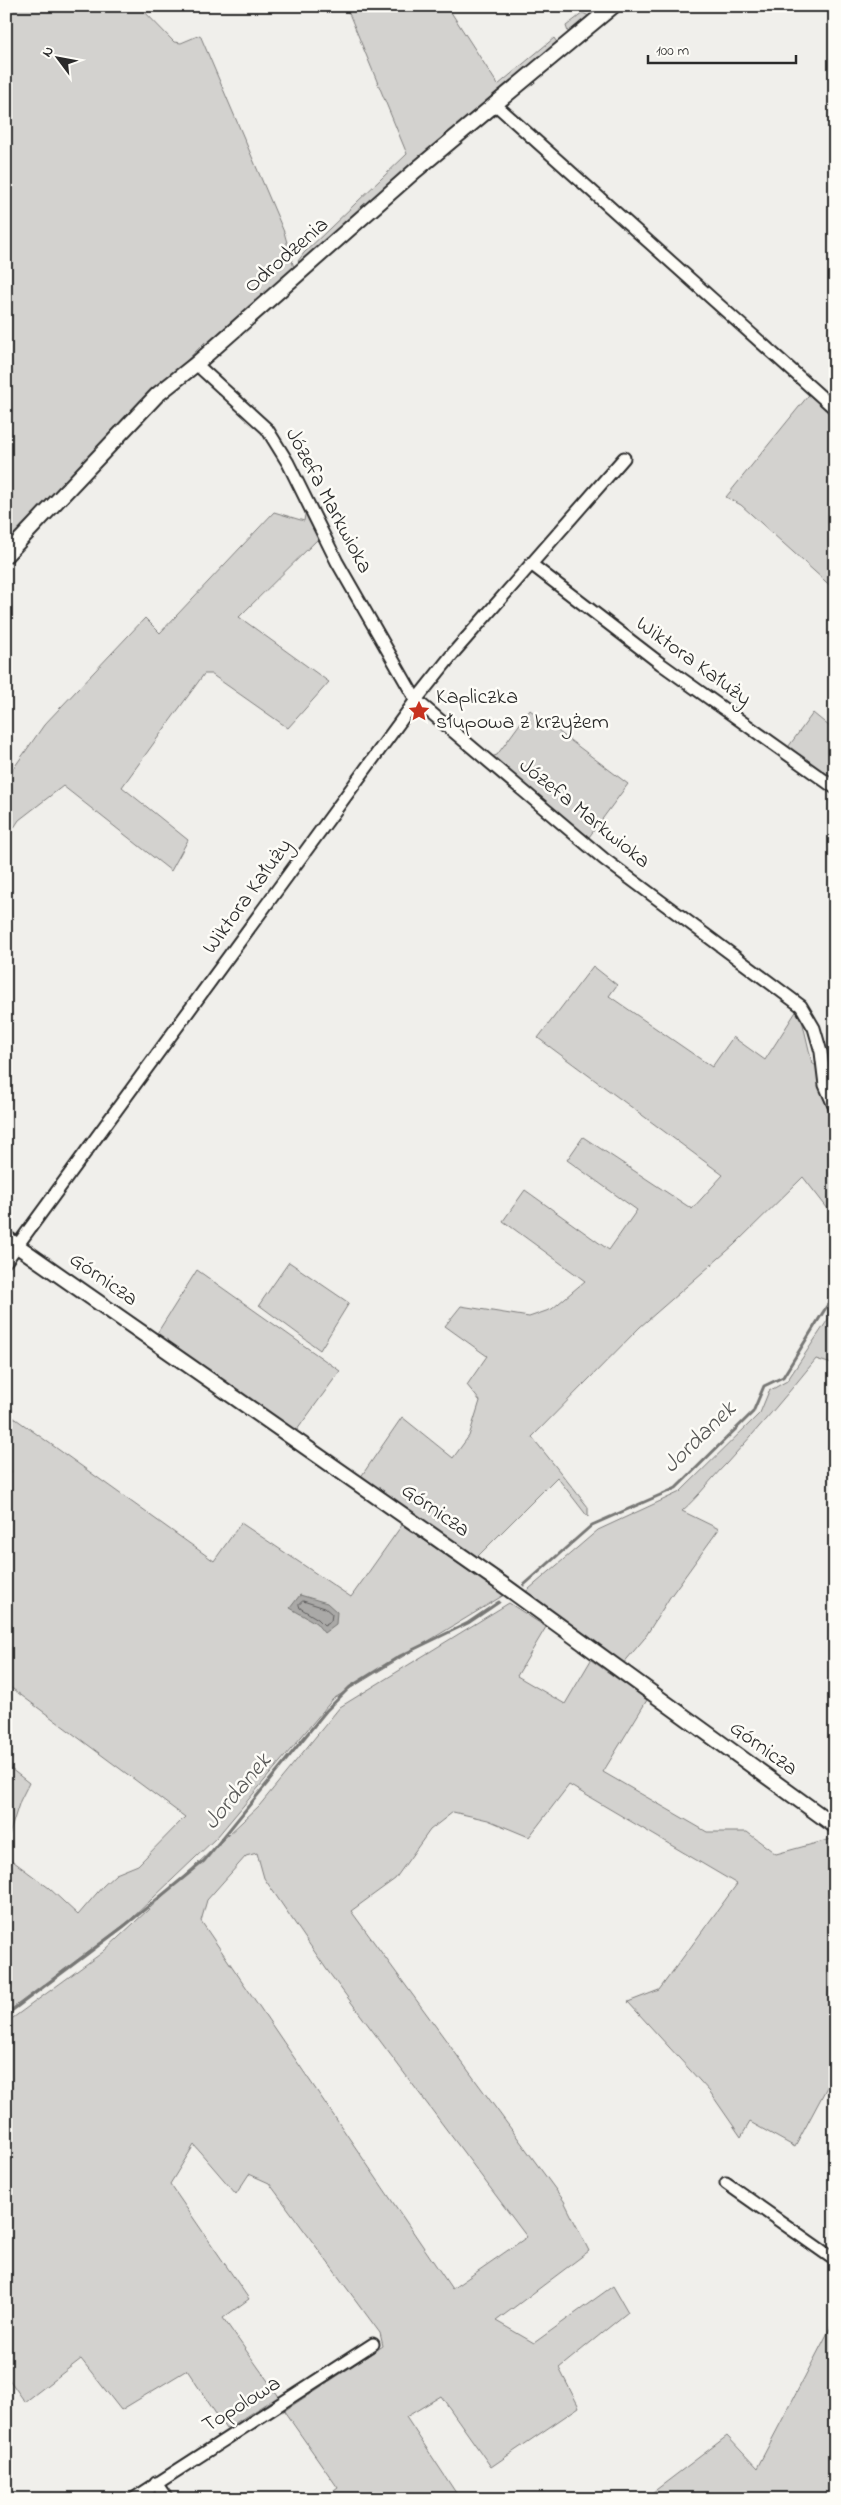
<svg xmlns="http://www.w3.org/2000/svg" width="841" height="2505" viewBox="0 0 841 2505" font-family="'Indie Flower',sans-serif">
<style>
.green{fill:#d3d2cf;stroke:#7f7e7d;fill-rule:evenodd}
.water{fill:#aaa9a7;stroke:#777775}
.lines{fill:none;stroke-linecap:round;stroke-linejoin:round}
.shore{stroke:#5e5d5d;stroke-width:1}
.stream{stroke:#777775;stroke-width:3}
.minor-casing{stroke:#2b2b2b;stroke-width:15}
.tertiary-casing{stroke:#2b2b2b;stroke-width:18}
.minor{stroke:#fdfcf7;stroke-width:11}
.tertiary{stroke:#fdfcf7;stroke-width:14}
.labels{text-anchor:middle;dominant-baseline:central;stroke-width:5;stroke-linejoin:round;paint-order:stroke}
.street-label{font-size:22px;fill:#2b2b2b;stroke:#fdfcf7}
.poi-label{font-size:22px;fill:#2b2b2b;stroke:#fdfcf7;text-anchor:start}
.water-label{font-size:24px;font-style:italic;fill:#575756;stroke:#fdfcf7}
</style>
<rect width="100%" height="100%" fill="#f0efeb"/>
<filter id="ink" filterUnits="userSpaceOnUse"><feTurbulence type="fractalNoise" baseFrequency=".02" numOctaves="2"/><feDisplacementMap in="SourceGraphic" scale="10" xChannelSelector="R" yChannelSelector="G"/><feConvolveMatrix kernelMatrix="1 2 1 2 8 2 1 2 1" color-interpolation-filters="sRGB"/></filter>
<g filter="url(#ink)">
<g class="green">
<polygon points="6,6 139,6 174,42 181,43 200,35 284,232 294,268 200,355 205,342 6,545"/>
<polygon points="346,6 447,6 498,85 554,38 558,44 301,265 298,261 304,253 407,154"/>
<polygon points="583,13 589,16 568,32 566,26"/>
<polygon points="812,391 835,412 835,491 831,495 835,498 835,590 741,505 726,497"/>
<polygon points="306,508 321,536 239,617 329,682 288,728 211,674 204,674 122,787 188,840 171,871 63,786 19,820 6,840 6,779 44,725 145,618 160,633 274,512 304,521"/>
<polygon points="530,710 628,784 589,837 491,757 497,755"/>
<polygon points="813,713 835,731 835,784 786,750"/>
<polygon points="593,966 617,985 609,996 712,1067 733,1037 765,1060 799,1007 812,1063 819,1068 819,1086 835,1128 835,1218 803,1177 734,1245 640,1327 532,1437 588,1507 588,1517 557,1477 474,1560 358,1481 402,1417 453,1458 469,1436 480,1401 467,1385 487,1356 445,1326 461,1306 529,1317 552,1309 585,1281 503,1221 525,1190 609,1250 637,1210 567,1160 583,1137 692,1209 723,1175 538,1038"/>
<polygon points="835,1046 835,1090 828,1055"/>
<polygon points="289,1262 349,1303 320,1350 259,1305"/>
<polygon points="197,1270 340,1371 294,1434 156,1335"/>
<path d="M 835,1309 L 835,1365 L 816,1359 C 787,1395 757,1430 726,1464 C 710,1480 699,1496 682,1511 L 719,1529 L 670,1597 L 644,1639 L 622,1665 L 522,1595 L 598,1530 L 680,1492 L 760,1413 L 769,1391 L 787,1381 Z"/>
<polygon points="6,1412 214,1561 241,1523 351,1597 402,1525 504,1595 333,1699 217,1837 129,1921 6,2013 6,1856 49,1888 78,1915 103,1886 116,1874 138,1865 185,1817 6,1684 6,1480 12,1471 6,1467"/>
<path d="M 509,1603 L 546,1627 L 517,1676 L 565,1704 L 591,1660 L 647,1700 L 603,1772 L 707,1832 L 747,1832 L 776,1854 L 835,1838 L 835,2072 L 795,2147 L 750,2122 L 741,2137 L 710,2092 L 628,2002 L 659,1990 L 737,1884 L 569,1785 L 529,1837 L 488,1820 L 453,1812 L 430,1830 L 395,1879 L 351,1911 L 564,2201 L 589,2251 L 496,2321 L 534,2343 L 613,2286 L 628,2312 L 559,2368 L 579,2407 L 491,2467 L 441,2396 L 406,2417 L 460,2499 L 323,2499 L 338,2488 L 284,2411 L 383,2346 L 380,2333 L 269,2183 L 249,2174 L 236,2194 L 194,2145 L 170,2184 L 249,2299 L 223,2318 L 280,2398 L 278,2401 L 270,2401 L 226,2429 L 187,2370 L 121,2410 L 81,2359 L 25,2402 L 6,2375 L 6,2023 L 103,1952 L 259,1806 L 340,1707 ZM 257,1853 L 264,1878 L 327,1970 L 527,2237 L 452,2289 L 201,1921 L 207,1900 L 246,1856 Z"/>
<polygon points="6,1765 29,1783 20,1801 6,1844"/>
<polygon points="835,2319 835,2499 644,2499 727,2436 757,2468"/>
</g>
<polygon class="water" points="300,1595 327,1603 337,1612 336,1624 324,1633 316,1623 290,1608"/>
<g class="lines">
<polygon class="shore" points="303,1601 325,1608 332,1614 331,1621 324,1625 318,1619 300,1608 299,1605"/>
<g class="stream">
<polyline points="524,1585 592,1525 676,1488 753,1412 764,1386 783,1377 835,1293"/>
<polyline points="6,2015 123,1927 204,1861 326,1711 350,1687 400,1656 468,1623 499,1602"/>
</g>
<g class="minor-casing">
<g id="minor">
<polyline points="496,105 835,409"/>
<polyline points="196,364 267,429 288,463 337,562 416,700 604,859 801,1006 814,1028 821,1052 825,1085 835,1108"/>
<polyline points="531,564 661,664 835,788"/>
<polyline points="6,1261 416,700 455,651 624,458"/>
<polyline points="726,2183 835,2260"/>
<polyline points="156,2483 167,2499"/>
<polyline points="133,2499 373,2344"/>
</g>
</g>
<g class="tertiary-casing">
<g id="tertiary">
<polyline points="6,555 157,395 196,364 416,170 613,6"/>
<polyline points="6,1238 502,1584 835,1826"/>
</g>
</g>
<use href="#minor" class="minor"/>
<use href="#tertiary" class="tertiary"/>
</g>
</g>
<defs>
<g id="sight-bare" transform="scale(1.725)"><path d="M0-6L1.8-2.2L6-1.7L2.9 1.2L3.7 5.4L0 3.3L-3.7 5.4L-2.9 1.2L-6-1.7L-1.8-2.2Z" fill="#c8321e" stroke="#fdfcf7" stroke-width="2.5" paint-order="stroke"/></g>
</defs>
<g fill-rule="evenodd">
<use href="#sight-bare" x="419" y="711"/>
</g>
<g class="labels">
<g class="street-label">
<text transform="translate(287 256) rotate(-41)">Odrodzenia</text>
<text transform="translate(328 501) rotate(62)">Józefa Markwioka</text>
<text transform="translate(693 662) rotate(36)">Wiktora Kałuży</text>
<text transform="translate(584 814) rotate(39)">Józefa Markwioka</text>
<text transform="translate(248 897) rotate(-54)">Wiktora Kałuży</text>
<text transform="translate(103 1280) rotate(35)">Górnicza</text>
<text transform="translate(435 1511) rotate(35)">Górnicza</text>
<text transform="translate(763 1749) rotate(36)">Górnicza</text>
<text transform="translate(242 2405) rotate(-32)">Topolowa</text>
</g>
<g class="poi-label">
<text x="436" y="698">Kapliczka<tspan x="436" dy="25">słupowa z krzyżem</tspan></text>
</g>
<g class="water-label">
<text transform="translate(700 1438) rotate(-44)">Jordanek</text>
<text transform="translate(238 1792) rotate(-50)">Jordanek</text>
</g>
</g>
<rect width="841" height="2505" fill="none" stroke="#fdfcf7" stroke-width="25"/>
<rect x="12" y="12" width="816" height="2480" fill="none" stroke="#2b2b2b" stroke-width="2" filter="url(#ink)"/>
<g transform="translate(58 58) rotate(302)" stroke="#fdfcf7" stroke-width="4" paint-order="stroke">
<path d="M0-4L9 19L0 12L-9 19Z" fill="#2b2b2b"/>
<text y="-8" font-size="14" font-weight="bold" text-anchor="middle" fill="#2b2b2b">N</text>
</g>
<path d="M648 55v8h148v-8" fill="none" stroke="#2b2b2b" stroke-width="2.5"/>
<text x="656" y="55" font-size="15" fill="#2b2b2b" stroke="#fdfcf7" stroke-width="4" paint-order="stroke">100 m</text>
</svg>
